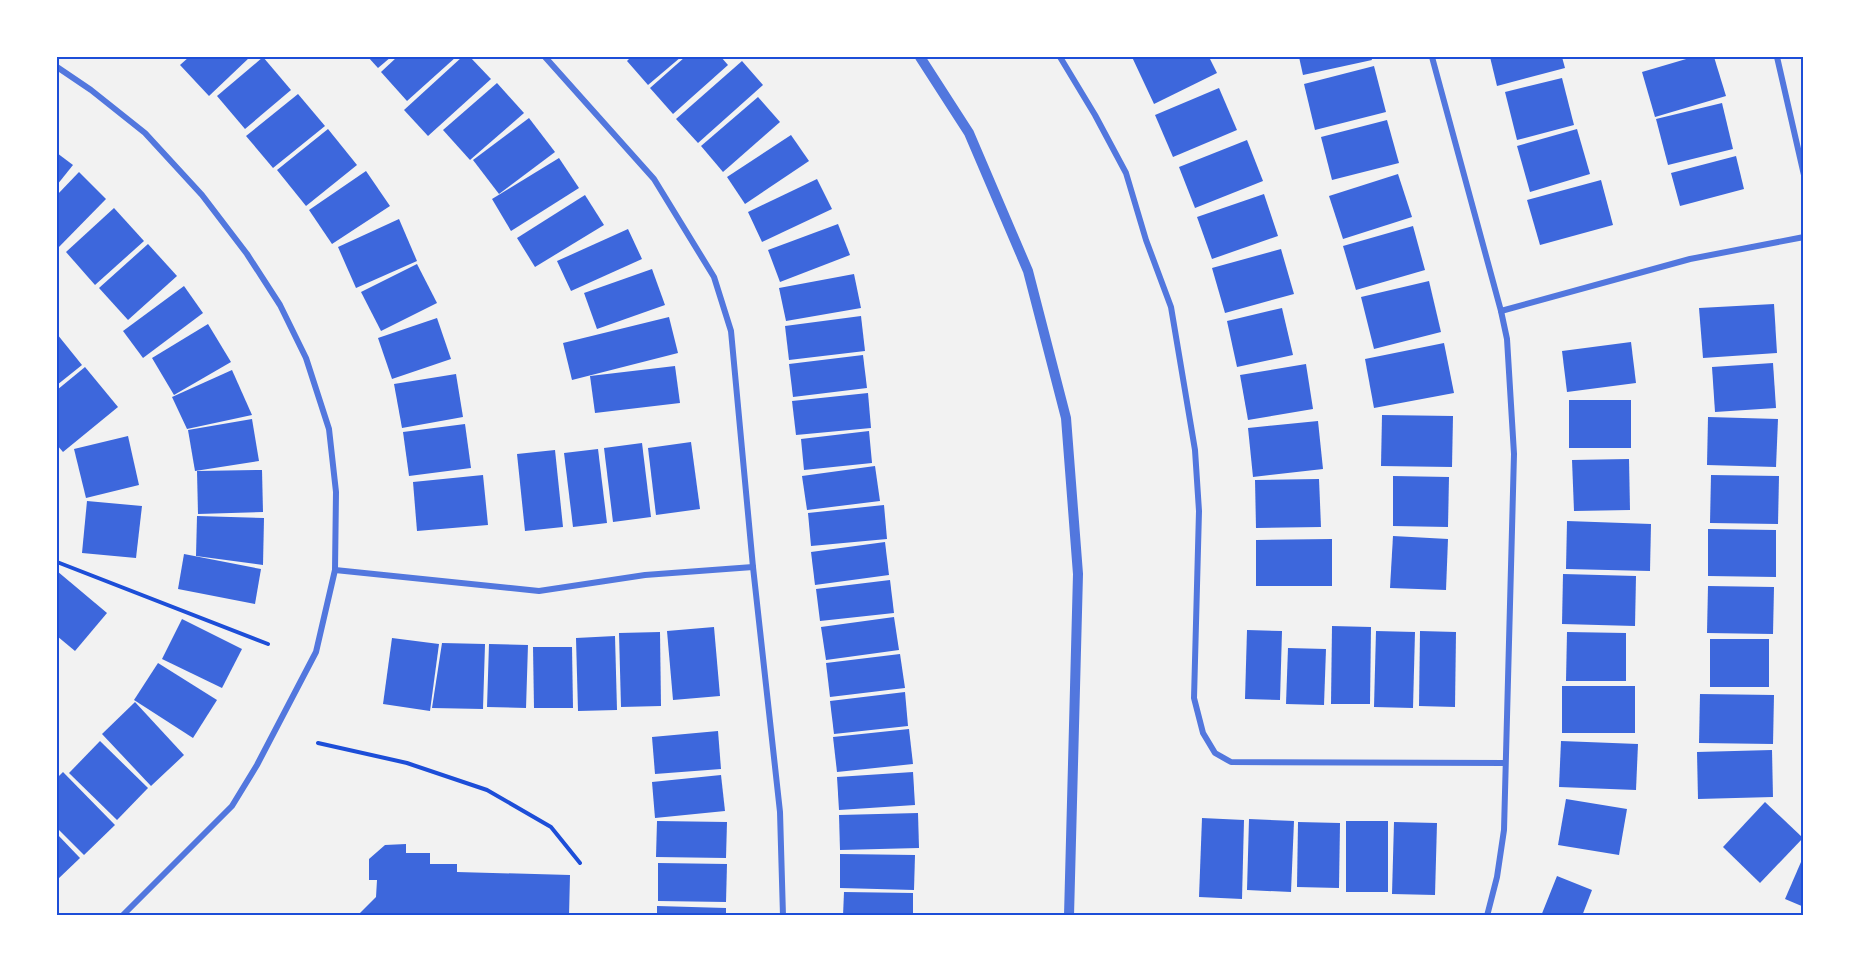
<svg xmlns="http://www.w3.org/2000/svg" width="1861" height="973" viewBox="0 0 1861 973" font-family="Inter,sans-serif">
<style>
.building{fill:#3d67dc}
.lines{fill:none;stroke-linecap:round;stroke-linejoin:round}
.path{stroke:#1d4ed8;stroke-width:4}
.minor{stroke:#5277de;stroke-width:6}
.tertiary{stroke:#5277de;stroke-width:10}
.neatline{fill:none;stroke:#1d4ed8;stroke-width:2}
</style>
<rect width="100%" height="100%" fill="#f2f2f2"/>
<g class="building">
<polygon points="189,57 250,57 209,96 180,65"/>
<polygon points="263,57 291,90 245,129 217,96"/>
<polygon points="368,57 391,57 378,68"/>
<polygon points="397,57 456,57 407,101 381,72"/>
<polygon points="462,57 470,57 491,79 428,136 404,110"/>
<polygon points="631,57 681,57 648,85 627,61"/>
<polygon points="685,57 721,57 728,65 673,114 650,88"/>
<polygon points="1132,57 1209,57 1217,73 1154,104"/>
<polygon points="1299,57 1371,57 1372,60 1303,75"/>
<polygon points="1490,57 1562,57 1565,68 1497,86"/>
<polygon points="1693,57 1714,57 1726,96 1655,117 1642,72"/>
<polygon points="742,61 763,85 698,143 676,119"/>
<polygon points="1374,66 1386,112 1315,130 1304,84"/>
<polygon points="1562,78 1574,125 1517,140 1505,92"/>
<polygon points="497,83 524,113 470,160 443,130"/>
<polygon points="1219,88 1237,130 1173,157 1155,115"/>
<polygon points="298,94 325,126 273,168 246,136"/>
<polygon points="758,97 780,122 723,172 701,146"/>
<polygon points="1722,103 1733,149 1668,165 1656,119"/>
<polygon points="529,118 555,152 499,194 473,160"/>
<polygon points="1387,120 1399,163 1332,180 1321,137"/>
<polygon points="328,129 357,165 306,206 277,170"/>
<polygon points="1577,129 1590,174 1530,192 1517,146"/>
<polygon points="791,135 809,161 745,204 727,177"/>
<polygon points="1247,140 1263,181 1195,208 1179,167"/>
<polygon points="57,153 73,165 57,185"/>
<polygon points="1736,156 1744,189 1680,206 1671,173"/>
<polygon points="559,158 579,188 511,231 492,199"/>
<polygon points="366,171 390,206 332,244 309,210"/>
<polygon points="79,172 106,199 57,249 57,195"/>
<polygon points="1398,174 1412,217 1343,239 1329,196"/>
<polygon points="817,179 832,209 762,242 748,212"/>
<polygon points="1601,180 1613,225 1540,245 1527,200"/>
<polygon points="1264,194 1278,236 1212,259 1197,217"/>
<polygon points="585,195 604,225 535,267 517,238"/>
<polygon points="114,208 144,241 95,285 66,252"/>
<polygon points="399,219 417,261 356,288 338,247"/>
<polygon points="838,224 850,255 780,282 768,250"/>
<polygon points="1413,226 1425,270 1356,290 1343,246"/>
<polygon points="628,229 642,259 571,291 557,261"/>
<polygon points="148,244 177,276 128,320 99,288"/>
<polygon points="1281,249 1294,294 1225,313 1212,268"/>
<polygon points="417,264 437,303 381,331 361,292"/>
<polygon points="652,269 665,305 597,329 584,293"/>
<polygon points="854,274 861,308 786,321 779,288"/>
<polygon points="1429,281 1441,332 1374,349 1361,297"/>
<polygon points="184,286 203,313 143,358 123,331"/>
<polygon points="1774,304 1777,353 1703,358 1699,308"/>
<polygon points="1282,308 1293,355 1237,367 1227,321"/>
<polygon points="861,316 865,351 789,360 785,326"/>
<polygon points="669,317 678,353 572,380 563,343"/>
<polygon points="437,318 451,359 392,379 378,338"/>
<polygon points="208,324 231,362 174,395 152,358"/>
<polygon points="57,334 82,365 57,385"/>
<polygon points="1631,342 1636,383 1567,392 1562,351"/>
<polygon points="1444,343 1454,393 1374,408 1365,359"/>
<polygon points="863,355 867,388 793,397 789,364"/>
<polygon points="1773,363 1776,408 1715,412 1712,367"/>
<polygon points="1306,364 1313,409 1248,420 1240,375"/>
<polygon points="675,366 680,403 595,413 590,376"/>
<polygon points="85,367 118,407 63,452 57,445 57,390"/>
<polygon points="232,370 252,415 187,429 172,397"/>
<polygon points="456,374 463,417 402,428 394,384"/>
<polygon points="868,393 871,428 796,435 792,401"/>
<rect x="1569" y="400" width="62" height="48"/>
<polygon points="1382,415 1453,416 1452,467 1381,466"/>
<polygon points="1708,417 1778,419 1776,467 1707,465"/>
<polygon points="252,419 259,461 195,471 188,430"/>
<polygon points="1318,421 1323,469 1253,477 1248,428"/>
<polygon points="465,424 471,468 409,476 403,432"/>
<polygon points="869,431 872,463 804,470 801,439"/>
<polygon points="128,436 139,485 86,498 74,449"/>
<polygon points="691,442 700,509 656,515 648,448"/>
<polygon points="642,443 651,517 613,522 604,448"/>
<polygon points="598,449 607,523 573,527 564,453"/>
<polygon points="555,450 563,527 525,531 517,454"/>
<polygon points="1629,459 1630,510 1574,511 1572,460"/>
<polygon points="875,466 880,501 807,510 802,476"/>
<polygon points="262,470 263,512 198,514 197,471"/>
<polygon points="483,475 488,525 417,531 413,482"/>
<polygon points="1711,475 1779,476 1778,524 1710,523"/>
<polygon points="1393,476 1449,477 1448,527 1393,526"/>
<polygon points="1319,479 1321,527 1256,528 1255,480"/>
<polygon points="87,501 142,506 136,558 82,553"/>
<polygon points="884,505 887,539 811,546 808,513"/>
<polygon points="197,516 264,518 263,565 196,556"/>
<polygon points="1567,521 1651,524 1650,571 1566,569"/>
<polygon points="1708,529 1776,530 1776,577 1708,576"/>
<polygon points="1393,536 1448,539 1446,590 1390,588"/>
<polygon points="1332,539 1332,586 1256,586 1256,540"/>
<polygon points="885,542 889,575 815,585 811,552"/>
<polygon points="184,554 261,569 255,604 178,589"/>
<polygon points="57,571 107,613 75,651 57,636"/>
<polygon points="1563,574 1636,576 1635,626 1562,624"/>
<polygon points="890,580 894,613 820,621 816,589"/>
<polygon points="1708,586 1774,587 1773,634 1707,633"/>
<polygon points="894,617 899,650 826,660 821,627"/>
<polygon points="182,619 242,649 222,688 162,659"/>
<polygon points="1332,626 1371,627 1370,704 1331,704"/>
<polygon points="714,627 720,696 673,700 667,631"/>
<polygon points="1247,630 1282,631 1280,700 1245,699"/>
<polygon points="1376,631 1415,632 1413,708 1374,707"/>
<polygon points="1420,631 1456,632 1455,707 1419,706"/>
<polygon points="660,632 661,706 621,707 619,633"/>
<polygon points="1567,632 1626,633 1626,681 1566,681"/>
<polygon points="615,636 617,710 578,711 576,638"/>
<polygon points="392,638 439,644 430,711 383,704"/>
<rect x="1710" y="639" width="59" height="48"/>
<polygon points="442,643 485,644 483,709 432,708"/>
<polygon points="489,644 528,645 526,708 487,707"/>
<polygon points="533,647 572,647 573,708 534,708"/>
<polygon points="1288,648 1326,649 1324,705 1286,704"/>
<polygon points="900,654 905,688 830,697 826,663"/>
<polygon points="158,663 217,700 193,738 134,700"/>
<rect x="1562" y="686" width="73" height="47"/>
<polygon points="905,692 908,726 834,734 830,701"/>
<polygon points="1700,694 1774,695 1773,744 1699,743"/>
<polygon points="135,702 184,755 151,786 102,734"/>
<polygon points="909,729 913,764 837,772 833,737"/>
<polygon points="718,731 721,769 655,774 652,737"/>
<polygon points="100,741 148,788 117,820 69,773"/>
<polygon points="1561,741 1638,744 1636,790 1559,787"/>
<polygon points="1772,750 1773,797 1698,799 1697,752"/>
<polygon points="63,772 115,825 84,855 57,828 57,778"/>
<polygon points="913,772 915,805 839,810 837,777"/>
<polygon points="721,775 725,811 655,818 652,782"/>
<polygon points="1566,799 1627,809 1619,855 1558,845"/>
<polygon points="1765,802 1803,838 1760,883 1723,847"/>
<polygon points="918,813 919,848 840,850 839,815"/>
<polygon points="1202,818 1244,820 1242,899 1199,897"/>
<polygon points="1249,819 1294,821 1291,892 1247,890"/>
<polygon points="657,821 727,822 726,858 656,857"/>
<rect x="1346" y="821" width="42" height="71"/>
<polygon points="1298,822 1340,823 1339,888 1297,887"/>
<polygon points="1394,822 1437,823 1435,895 1392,894"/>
<polygon points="57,834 80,858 57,880"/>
<polygon points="406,844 406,853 430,853 430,864 457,864 457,872 570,875 569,916 357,916 376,897 377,880 369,880 369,859 385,845"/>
<polygon points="840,854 915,855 914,890 840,888"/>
<polygon points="1804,855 1804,907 1785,899"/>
<polygon points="658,863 727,864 726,902 658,901"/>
<polygon points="1557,876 1592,890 1582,916 1541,916"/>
<polygon points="844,892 913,893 913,916 843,916"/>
<polygon points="657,906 726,908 726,916 657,916"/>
</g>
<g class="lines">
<g class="path">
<polyline points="57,562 268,644"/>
<polyline points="318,743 407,763 487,790 551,827 580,863"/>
</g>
<g class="minor">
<polyline points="545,57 654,179 714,277 731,331 753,567 780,812 783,916"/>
<polyline points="1060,57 1095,115 1126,173 1146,240 1171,307 1195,450 1199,511 1194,698 1203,733 1215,753 1231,762 1505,763"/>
<polyline points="1432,57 1501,311 1507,339 1514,454 1504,830 1497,877 1487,916"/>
<polyline points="1777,57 1804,175"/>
<polyline points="57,67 91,90 145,133 202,195 247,254 280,305 306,358 329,429 336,492 335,570 316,652 257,765 232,806 122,916"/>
<polyline points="1501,311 1690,259 1804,237"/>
<polyline points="335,570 539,591 645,575 753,567"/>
</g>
<polyline class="tertiary" points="920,57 969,133 1028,271 1066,418 1078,574 1069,916"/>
</g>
<rect width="1861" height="973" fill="none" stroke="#ffffff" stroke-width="117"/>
<rect x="58" y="58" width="1744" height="856" class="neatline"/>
</svg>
